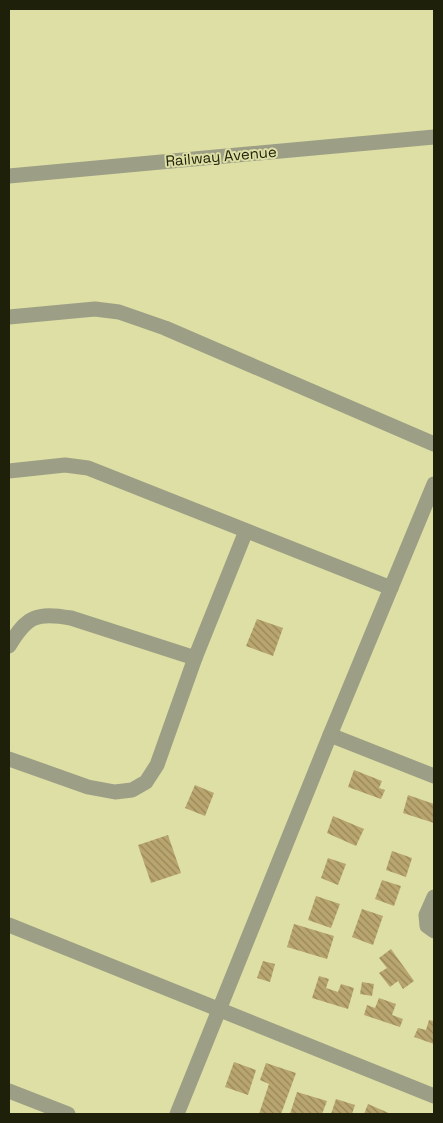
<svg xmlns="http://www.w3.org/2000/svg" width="443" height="1123" viewBox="0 0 443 1123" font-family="'Space Grotesk',sans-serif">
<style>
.building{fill:url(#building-back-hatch)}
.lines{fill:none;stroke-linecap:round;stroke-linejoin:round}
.minor{stroke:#9c9e85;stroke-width:15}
.labels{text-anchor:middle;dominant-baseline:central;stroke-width:4;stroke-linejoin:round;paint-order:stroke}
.street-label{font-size:15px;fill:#1f2009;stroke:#dddfa4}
</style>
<defs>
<pattern id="building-back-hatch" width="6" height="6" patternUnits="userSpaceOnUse" patternTransform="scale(1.25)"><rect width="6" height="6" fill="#b9a56e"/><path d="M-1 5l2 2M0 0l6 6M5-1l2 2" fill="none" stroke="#968659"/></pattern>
</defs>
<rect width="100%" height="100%" fill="#dddfa4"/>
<g class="building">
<polygon points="257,619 283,628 273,656 246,646"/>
<polygon points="354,770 382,781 379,788 385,790 381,799 348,787"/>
<polygon points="195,785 214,793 205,816 185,808"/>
<polygon points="408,795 434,804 434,823 403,813"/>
<polygon points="333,816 364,829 356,846 327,833"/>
<polygon points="168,835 181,873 151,883 138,845"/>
<polygon points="392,851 412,858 406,877 386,870"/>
<polygon points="328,858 346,864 338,885 321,878"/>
<polygon points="382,880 401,886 394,906 375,899"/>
<polygon points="316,896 340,904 331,928 308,920"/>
<polygon points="362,909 383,916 373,945 352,937"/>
<polygon points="294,924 334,936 327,959 287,947"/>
<polygon points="391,949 414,981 403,989 398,981 390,987 379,973 387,968 379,958"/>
<polygon points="263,961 275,964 270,982 257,978"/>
<polygon points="319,976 329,979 326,988 338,992 341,984 354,988 348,1009 312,998"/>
<polygon points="362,982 374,984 372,996 360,994"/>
<polygon points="379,998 396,1004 392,1015 403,1019 400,1027 364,1015 367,1005 375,1008"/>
<polygon points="429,1020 434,1021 434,1044 414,1037 418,1028 426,1030"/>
<polygon points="234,1062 256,1070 248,1095 225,1087"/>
<polygon points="266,1063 296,1073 281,1114 259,1114 269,1084 260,1080"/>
<polygon points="297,1092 327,1101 322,1114 290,1114"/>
<polygon points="336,1099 355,1105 352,1114 331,1114"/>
<polygon points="368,1104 391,1114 364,1114"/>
</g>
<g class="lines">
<g class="minor">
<polyline points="9,176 434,137"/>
<polyline points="9,317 95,309 119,312 165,328 434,444"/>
<polyline points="9,471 65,465 88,468 391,588"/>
<path d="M 9,646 C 27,616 36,612 71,618 L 195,658"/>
<polyline points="330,735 434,776"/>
<polyline points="9,759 88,787 115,792 132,790 146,782 157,765 195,658 246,531"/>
<polyline points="434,897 426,915 427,926 434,931"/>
<polyline points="9,925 434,1096"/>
<polyline points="9,1091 68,1114"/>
<polyline points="177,1114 330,735 434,484"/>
</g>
</g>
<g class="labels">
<g class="street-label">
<text transform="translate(221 156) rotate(-5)">Railway Avenue</text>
</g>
</g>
<rect width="443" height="1123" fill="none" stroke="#1f2009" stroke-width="20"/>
</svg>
